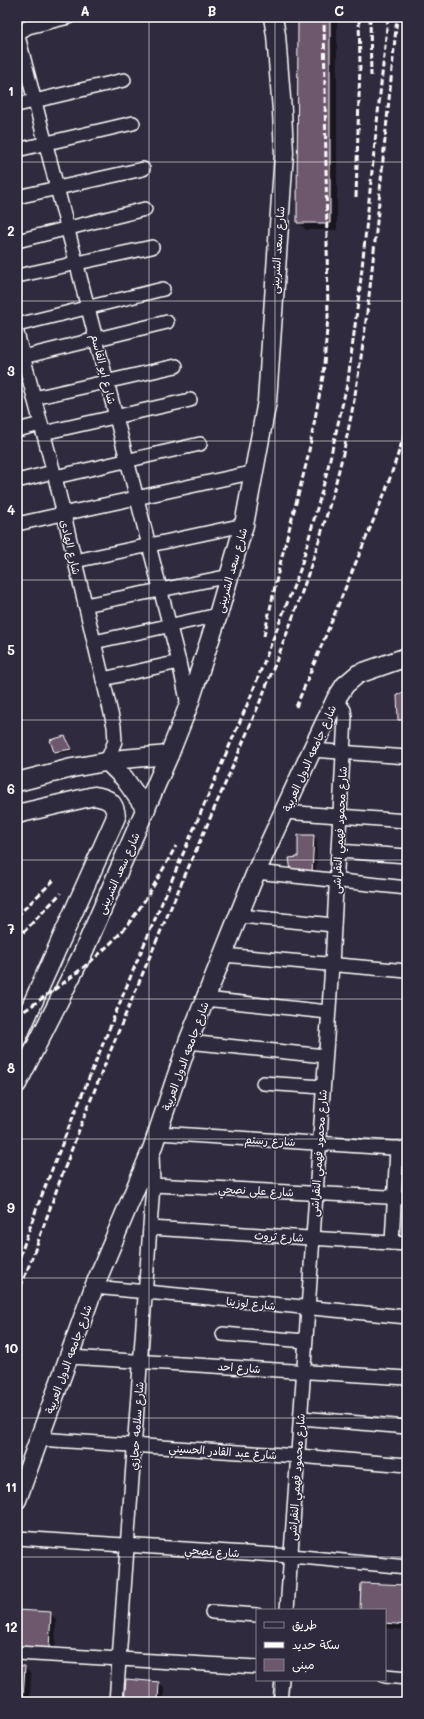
<svg xmlns="http://www.w3.org/2000/svg" width="424" height="1719" viewBox="0 0 424 1719" font-family="Mali,'Playpen Sans Arabic',sans-serif">
<style>
.shadow{fill:#0007}
.building{fill:#6d586e;stroke:#fff}
.lines{fill:none;stroke-linecap:round;stroke-linejoin:round}
.street-casing{stroke:#fff;stroke-width:16}
.secondary-casing{stroke:#fff;stroke-width:21}
.street{stroke:#2f2a3d;stroke-width:13}
.secondary{stroke:#2f2a3d;stroke-width:18}
.rail{stroke:#fff;stroke-width:3;stroke-dasharray:6 3;stroke-linecap:butt}
.grid{fill:none;stroke:#fff;stroke-width:1;stroke-opacity:0.55}
.labels{text-anchor:middle;dominant-baseline:central;stroke-width:3;stroke-linejoin:round;paint-order:stroke}
.street-label{font-size:11px;fill:#fff;stroke:#2f2a3d}
.neatline{fill:none;stroke:#fff;stroke-width:1.5}
.grid-label{font-size:13px;text-anchor:middle;font-weight:bold;fill:#fff}
</style>
<rect width="100%" height="100%" fill="#2f2a3d"/>
<filter id="ink" filterUnits="userSpaceOnUse"><feTurbulence type="fractalNoise" baseFrequency=".025" numOctaves="2"/><feDisplacementMap in="SourceGraphic" scale="8" xChannelSelector="R" yChannelSelector="G"/><feConvolveMatrix kernelMatrix="1 2 1 2 8 2 1 2 1" color-interpolation-filters="sRGB"/></filter>
<g filter="url(#ink)">
<g class="shadow">
<polygon points="299,17 337,17 337,230 306,230 298,222"/>
<polygon points="407,692 407,724 403,723 399,720"/>
<polygon points="67,739 73,751 56,754 55,752"/>
<polygon points="313,836 317,839 316,876 299,858"/>
<polygon points="407,1586 407,1630 385,1628 385,1610 361,1610"/>
<polygon points="17,1611 50,1613 56,1619 55,1654 17,1653"/>
<polygon points="17,1667 24,1667 31,1674 30,1702 17,1702"/>
<polygon points="159,1683 164,1688 164,1702 125,1702"/>
</g>
<g class="building">
<polygon points="298,17 330,17 330,223 297,223"/>
<polygon points="407,691 407,720 398,720 397,695"/>
<polygon points="65,736 72,749 54,752 50,740"/>
<polygon points="298,835 314,835 312,873 291,871 289,858 298,857"/>
<polygon points="361,1583 407,1585 407,1625 385,1623 385,1610 360,1610"/>
<polygon points="17,1610 51,1612 49,1649 17,1648"/>
<polygon points="17,1666 25,1666 23,1699 20,1699 20,1702 17,1702"/>
<polygon points="126,1679 159,1682 158,1702 124,1702"/>
</g>
<g class="lines">
<g class="street-casing">
<g id="street">
<polyline points="17,32 179,662 188,705"/>
<polyline points="17,34 28,27 69,17"/>
<polyline points="17,105 124,80"/>
<polyline points="17,150 133,123"/>
<polyline points="17,197 143,169"/>
<polyline points="17,241 145,209"/>
<polyline points="17,276 152,247"/>
<polyline points="17,325 163,289"/>
<polyline points="17,333 55,477 114,726 115,741 107,761"/>
<polyline points="23,357 167,322"/>
<polyline points="34,398 176,366"/>
<polyline points="17,430 41,424"/>
<polyline points="43,433 190,400"/>
<polyline points="55,477 200,444"/>
<polyline points="17,481 53,472"/>
<polyline points="17,524 255,472"/>
<polyline points="75,561 244,525"/>
<polyline points="85,605 230,576"/>
<polyline points="94,642 218,615"/>
<polyline points="103,679 179,662"/>
<polyline points="312,750 407,757"/>
<polyline points="284,812 407,821"/>
<polyline points="338,851 407,856"/>
<polyline points="256,872 407,888"/>
<polyline points="239,916 334,925"/>
<polyline points="223,955 407,971"/>
<polyline points="205,999 328,1012"/>
<polyline points="188,1042 325,1056"/>
<polyline points="263,1083 323,1087"/>
<polyline points="158,1133 407,1149"/>
<polyline points="153,1185 407,1198"/>
<polyline points="150,1228 407,1244"/>
<polyline points="392,1243 397,1148"/>
<polyline points="94,1287 407,1317"/>
<polyline points="223,1334 305,1341"/>
<polyline points="70,1357 407,1378"/>
<polyline points="301,1418 407,1427"/>
<polyline points="38,1439 299,1456 407,1465"/>
<polyline points="17,1538 291,1556 407,1567"/>
<polyline points="287,1610 332,965 345,717 344,710 336,699"/>
<polyline points="212,1612 257,1615"/>
<polyline points="17,1653 257,1667"/>
<polyline points="385,1676 407,1678"/>
<polyline points="116,1702 153,1185 152,1153"/>
<polyline points="280,1702 282,1680"/>
</g>
</g>
<g class="secondary-casing">
<g id="secondary">
<polyline points="107,761 124,778 146,809"/>
<polyline points="17,782 72,768 122,759 169,755"/>
<path d="M 17,814 L 94,796 C 108,798 115,802 116,817 L 17,1038"/>
<polyline points="17,1084 82,955 169,755 188,707 218,615 244,525 267,401 284,153 282,111 276,35 273,17"/>
<polyline points="17,1500 94,1287 152,1149 188,1042 256,872 312,750 336,699 345,685 358,674 407,657"/>
</g>
</g>
<use href="#street" class="street"/>
<use href="#secondary" class="secondary"/>
<g class="rail">
<polyline points="370,17 371,76"/>
<polyline points="356,197 360,64 359,17"/>
<polyline points="264,636 280,564 307,461 323,376 328,317 324,17"/>
<polyline points="296,707 386,490 407,427"/>
<polyline points="17,916 54,880"/>
<polyline points="17,939 61,893"/>
<path d="M 17,1016 C 54,990 94,963 124,929 C 145,904 160,874 176,846"/>
<polyline points="17,1265 36,1210 68,1129 137,961 250,698 300,570 326,476 348,380 360,287 388,17"/>
<path d="M 17,1295 C 36,1251 50,1206 67,1162 C 91,1097 118,1032 145,968 C 217,796 303,628 345,445 C 362,369 370,290 378,212 C 384,147 391,82 397,17"/>
</g>
</g>
</g>
<path class="grid" d="M 149,17 L 149,1702M 275,17 L 275,1610M 17,162 L 407,162M 17,301 L 407,301M 17,441 L 407,441M 17,580 L 407,580M 17,720 L 407,720M 17,860 L 407,860M 17,999 L 407,999M 17,1139 L 407,1139M 17,1278 L 407,1278M 17,1418 L 407,1418M 17,1557 L 407,1557M 275,1680 L 275,1702"/>
<g class="labels">
<g class="street-label">
<text transform="translate(277 250) rotate(-86)">شارع سعد الشربينى</text>
<text transform="translate(104 369) rotate(76)">شارع ابو القاسم</text>
<text transform="translate(71 547) rotate(77)">شارع الهادى</text>
<text transform="translate(231 570) rotate(-74)">شارع سعد الشربينى</text>
<text transform="translate(309 758) rotate(-66)">شارع جامعه الدول العربية</text>
<text transform="translate(339 830) rotate(-87)">شارع محمود فهمي النقراشى</text>
<text transform="translate(118 873) rotate(-66)">شارع سعد الشربينى</text>
<text transform="translate(185 1056) rotate(-70)">شارع جامعه الدول العربية</text>
<text transform="translate(270 1140) rotate(3)">شارع رستم</text>
<text transform="translate(318 1153) rotate(-86)">شارع محمود فهمي النقراشى</text>
<text transform="translate(256 1190) rotate(3)">شارع على نصحي</text>
<text transform="translate(279 1236) rotate(3)">شارع ثروت</text>
<text transform="translate(251 1303) rotate(6)">شارع لوزينا</text>
<text transform="translate(68 1359) rotate(-70)">شارع جامعه الدول العربية</text>
<text transform="translate(239 1367) rotate(4)">شارع احد</text>
<text transform="translate(136 1426) rotate(-86)">شارع سلامه حجازي</text>
<text transform="translate(223 1451) rotate(4)">شارع عبد القادر الحسيني</text>
<text transform="translate(296 1477) rotate(-86)">شارع محمود فهمي النقراشى</text>
<text transform="translate(212 1551) rotate(4)">شارع نصحي</text>
</g>
</g>
<rect width="424" height="1719" fill="none" stroke="#2f2a3d" stroke-width="44"/>
<rect x="256" y="1609" width="130" height="72" fill="#2f2a3d" stroke="#827f8b"/>
<rect x="264" y="1622" width="20" height="6" fill="#2f2a3d" stroke="#827f8b"/>
<text x="292" y="1629" font-size="12" fill="#ffffff">طريق</text>
<rect x="264" y="1642" width="20" height="6" fill="#ffffff" stroke="#827f8b"/>
<text x="292" y="1649" font-size="12" fill="#ffffff">سكة حديد</text>
<rect x="264" y="1659" width="20" height="12" fill="#6d586e" stroke="#827f8b"/>
<text x="292" y="1669" font-size="12" fill="#ffffff">مبنى</text>
<rect x="22" y="22" width="380" height="1675" class="neatline"/>
<g class="grid-label">
<text x="85" y="16">A</text>
<text x="212" y="16">B</text>
<text x="339" y="16">C</text>
<text x="11" y="96">1</text>
<text x="11" y="236">2</text>
<text x="11" y="376">3</text>
<text x="11" y="515">4</text>
<text x="11" y="655">5</text>
<text x="11" y="794">6</text>
<text x="11" y="934">7</text>
<text x="11" y="1073">8</text>
<text x="11" y="1213">9</text>
<text x="11" y="1353">10</text>
<text x="11" y="1492">11</text>
<text x="11" y="1632">12</text>
</g>
</svg>
